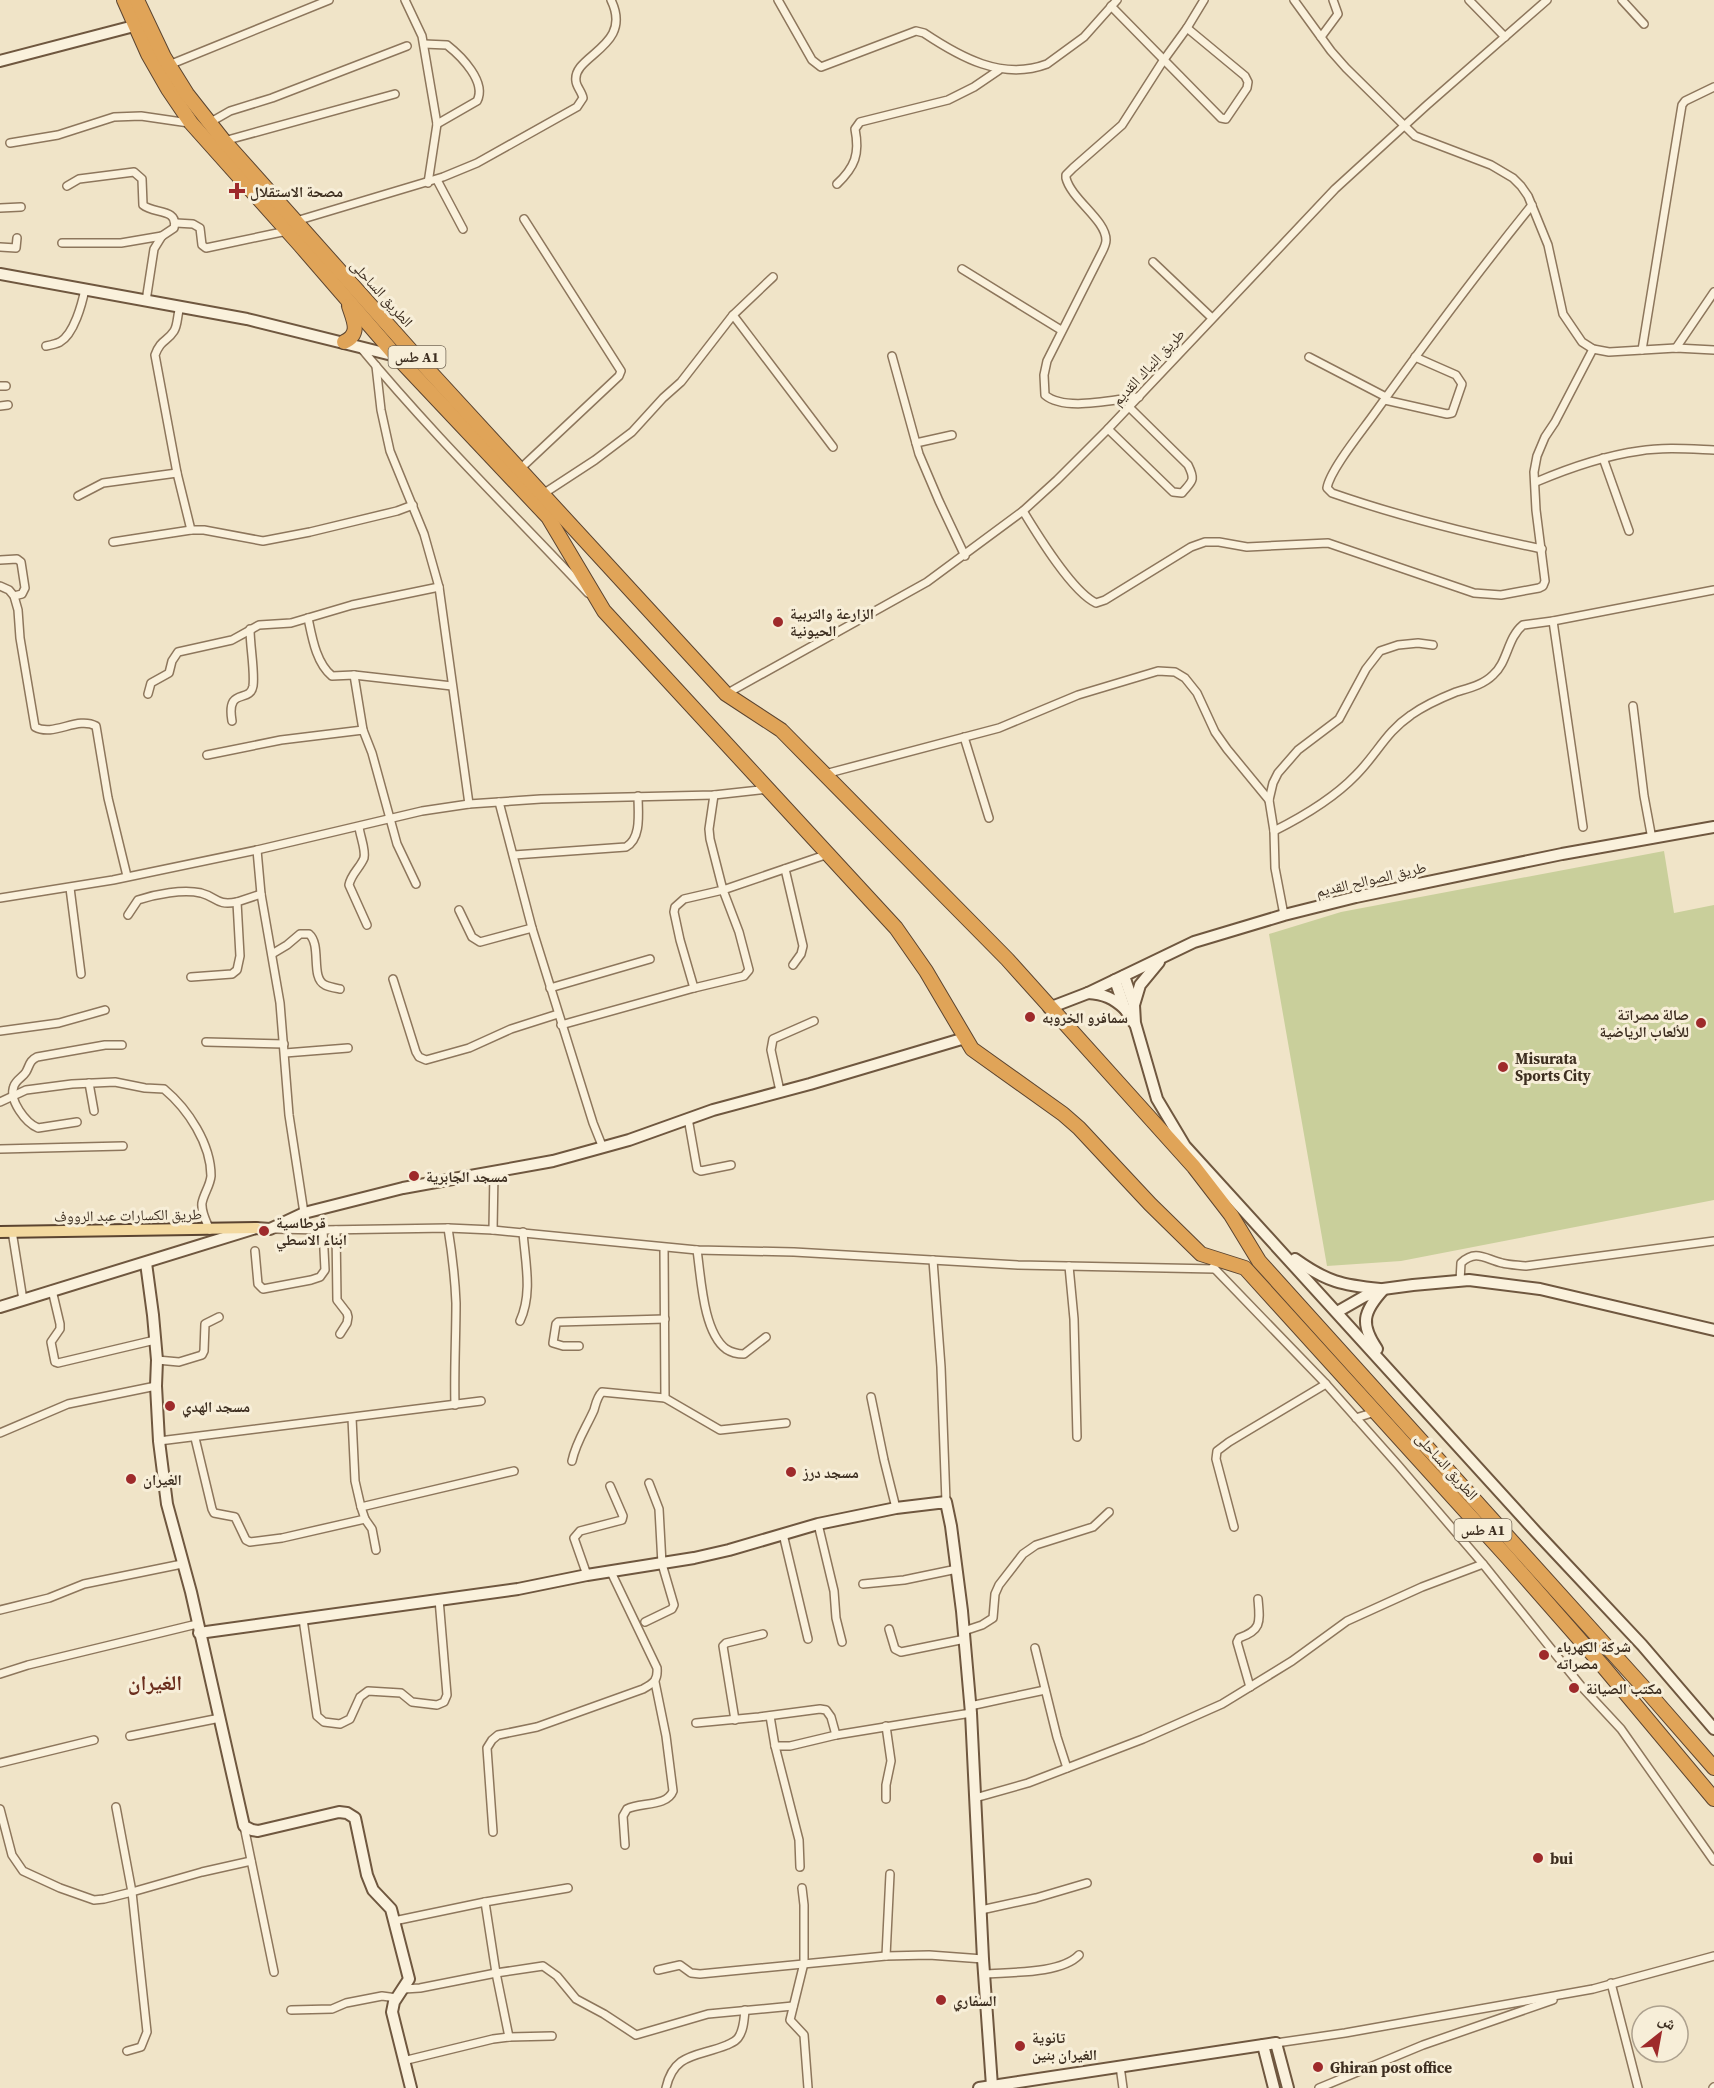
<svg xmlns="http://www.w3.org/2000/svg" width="1714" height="2088" viewBox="0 0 1714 2088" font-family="'Source Serif 4','Noto Naskh Arabic',serif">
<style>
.green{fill:#c9cf9b}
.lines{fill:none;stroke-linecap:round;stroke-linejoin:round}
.street-casing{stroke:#8d765c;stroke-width:10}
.secondary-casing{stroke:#6f573f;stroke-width:14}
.primary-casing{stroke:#5b4430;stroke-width:14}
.highway-casing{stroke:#5b4430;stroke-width:16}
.street{stroke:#faf1dc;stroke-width:7}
.secondary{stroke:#faf1dc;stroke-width:10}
.primary{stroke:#f3d9a0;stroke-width:10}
.highway{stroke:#e0a458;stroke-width:14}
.poi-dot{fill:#9e2a2b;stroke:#f7eed8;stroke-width:2}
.labels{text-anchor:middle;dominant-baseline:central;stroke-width:6;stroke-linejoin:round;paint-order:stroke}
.shield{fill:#f7eed8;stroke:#756857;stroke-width:1.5}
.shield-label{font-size:14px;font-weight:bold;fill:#3d2e20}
.poi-label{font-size:15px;font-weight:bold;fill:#3d2e20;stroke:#f7eed8;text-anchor:start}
.street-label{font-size:15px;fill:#3d2e20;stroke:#f7eed8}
.district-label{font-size:21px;font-weight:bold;fill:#6b2e1e;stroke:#f7eed8}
</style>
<rect width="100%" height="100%" fill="#f0e4c8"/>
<polygon class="green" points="1664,851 1674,913 1714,905 1714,1200 1401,1261 1327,1266 1269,934 1341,912"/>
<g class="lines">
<g class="street-casing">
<g id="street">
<polyline points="405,0 422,36 437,124 428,183"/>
<path d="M 778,0 L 812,60 L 821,67 L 916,31 L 924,33 C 960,57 1002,81 1047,64 L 1084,37 L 1117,0"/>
<polyline points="1294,0 1331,51 1346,68 1415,136 1491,165 1513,178 1521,186 1528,196 1548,245 1563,314 1582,342 1593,349 1609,352 1676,348 1714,350"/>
<polyline points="1469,0 1505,37"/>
<polyline points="1622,0 1644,24"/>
<polyline points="1111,6 1221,118 1226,119 1247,88 1248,82 1245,76 1187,28"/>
<polyline points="1321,37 1338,14 1333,0"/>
<path d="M 424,44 L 447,45 C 461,56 487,82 477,101 L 437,124"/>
<polyline points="169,65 329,0"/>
<polyline points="209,123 230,111 272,98 407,46"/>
<polyline points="224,141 395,94"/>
<polyline points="10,143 58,135 114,117 141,116 189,123"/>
<polyline points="437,180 463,229"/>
<path d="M 837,184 C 855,167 860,154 855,129 L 860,122 L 948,100 L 974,87 L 999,70"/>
<path d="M 67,186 L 79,179 L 134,172 L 142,179 L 143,205 C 153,214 179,208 174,228 L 162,236 L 154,249 L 146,301"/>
<path d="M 1532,205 C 1477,273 1425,343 1374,414 C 1362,431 1330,470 1327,488 L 1332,493 C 1401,517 1470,534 1542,549"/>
<polyline points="0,208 21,207"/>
<path d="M 296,221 L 443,177 L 477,163 L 577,107 L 583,98 C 582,92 576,86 576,81 C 572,55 634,47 611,0"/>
<polyline points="176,223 193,224 200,228 202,245 206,248 287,231"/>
<polyline points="62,243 121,243 162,236"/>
<polyline points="0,247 16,248 17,238"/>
<polyline points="1153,262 1212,318"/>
<polyline points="962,269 1061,330"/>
<path d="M 180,307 C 177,315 178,325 174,331 C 167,342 161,339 155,355 L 177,473 L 191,530 L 204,530 L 263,541 L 310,532 L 397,511 L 413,505"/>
<polyline points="733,315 833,447"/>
<path d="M 46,346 C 51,345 56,344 60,342 C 74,334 82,304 85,289"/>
<path d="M 361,348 C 432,434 512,512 588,593"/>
<polyline points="1676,348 1714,292"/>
<polyline points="1642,350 1682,105 1685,101 1714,87"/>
<polyline points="892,356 919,454 939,501 965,556"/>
<polyline points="1309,357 1386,397"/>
<polyline points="376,366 381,410 390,451 424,534 439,587 469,804"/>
<polyline points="0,386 6,386"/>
<path d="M 1139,397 C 1114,399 1065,412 1045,395 L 1044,375 L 1047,361 L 1101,254 C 1103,250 1106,245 1106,240 C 1106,220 1071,199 1066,178 L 1066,175 L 1073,168 L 1122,125 L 1163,61 L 1187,28 L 1204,0"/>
<polyline points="1385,400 1447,414 1452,413 1462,384 1456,375 1415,357"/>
<polyline points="0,406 8,405"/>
<path d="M 1108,429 L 1173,492 L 1182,493 C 1192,481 1196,481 1188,465 L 1129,407"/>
<polyline points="916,443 952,435"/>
<polyline points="1603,458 1629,531"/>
<polyline points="520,469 619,376 621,371 524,219"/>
<path d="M 1536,482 C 1569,468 1603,456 1639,451 C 1664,447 1689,449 1714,450"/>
<polyline points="543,494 595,460 632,432 663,398 681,382 733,315 773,277"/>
<polyline points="78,496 103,483 177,473"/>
<path d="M 1023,511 C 1037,534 1072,592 1096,603 L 1105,600 L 1191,547 L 1205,542 L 1219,542 L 1247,547 L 1328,543 L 1474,593 L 1501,595 L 1539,588 L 1543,586 L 1545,581 L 1536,510 L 1534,472 L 1537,456 L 1545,437 L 1555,422 L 1593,349"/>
<polyline points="113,542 191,530"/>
<polyline points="0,560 17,559 21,562 25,588 22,594 14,596"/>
<path d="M 0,586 L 9,590 L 14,596 L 18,610 L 20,638 L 35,727 C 54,737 77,716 96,726 L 108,798 L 127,876"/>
<path d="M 308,618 C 312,637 316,663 332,676 L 354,675 L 363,730"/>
<polyline points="1553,621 1583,827"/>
<polyline points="354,675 452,686"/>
<polyline points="148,694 151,683 169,673 172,661 178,652 232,640 259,625 291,623 352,605 439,587"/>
<polyline points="726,694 927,582 1023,511 1057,480 1108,429 1335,189 1427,105 1547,0"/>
<polyline points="1633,706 1644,796 1652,839"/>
<path d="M 232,721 C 226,686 250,704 253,686 C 255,672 250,646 250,629"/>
<polyline points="964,737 989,818"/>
<polyline points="207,755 281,740 363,730 372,753 397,844 416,884"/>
<polyline points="825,774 999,728 1078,695 1158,671 1175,672 1185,678 1197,693 1215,732 1227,749 1269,800"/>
<polyline points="714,795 709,829 710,839 723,890 684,899 675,907 674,912 680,940 694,988 744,976 749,970 739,932 723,890 828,854"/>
<polyline points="499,802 532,928 593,1123 603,1148"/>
<path d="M 359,827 C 360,836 366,850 364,858 C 360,868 351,874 349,885 L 367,925"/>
<path d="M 1274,831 C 1304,816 1333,799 1356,775 C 1377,754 1386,732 1411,715 C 1425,705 1441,698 1456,692 C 1469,688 1483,685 1493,675 C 1508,662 1507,638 1523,625 L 1553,621 L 1714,590"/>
<polyline points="257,850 261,894 280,1003 289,1115 304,1213"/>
<path d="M 514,855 L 626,847 C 642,838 638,812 638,796"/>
<polyline points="785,869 803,946 801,954 793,965"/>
<polyline points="70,888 81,974"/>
<polyline points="0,898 113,880 257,850 422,811 469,804 541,799 714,795 768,789"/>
<polyline points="459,910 472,937 480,942 532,928"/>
<path d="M 128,915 L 138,900 C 156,894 183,889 201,893 C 217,897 216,906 237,902"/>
<polyline points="1284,915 1275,868 1274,831 1269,800 1273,783 1278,773 1298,750 1339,719 1366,669 1380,651 1398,645 1418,643 1433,645"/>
<path d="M 272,954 L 287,945 L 300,934 L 309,934 C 322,945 310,978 325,985 C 329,987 335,988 340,989"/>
<polyline points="191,977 232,974 237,970 240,956 237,902 261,894"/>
<polyline points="393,979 416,1052 419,1057 426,1060 469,1048 511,1029 558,1014"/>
<polyline points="550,988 650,959"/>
<polyline points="561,1025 694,988"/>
<polyline points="0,1031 59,1023 105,1010"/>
<polyline points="206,1042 284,1044"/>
<polyline points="285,1053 348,1048"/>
<polyline points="89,1083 94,1111"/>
<polyline points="780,1091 771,1050 773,1039 814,1021"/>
<path d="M 0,1102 L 26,1090 L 72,1084 L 115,1082 L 145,1088 L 164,1089 C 188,1109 211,1144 211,1176 C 210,1186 204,1193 202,1203 C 201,1212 206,1221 210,1230"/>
<polyline points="688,1118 697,1169 701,1171 731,1165"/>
<path d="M 77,1122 L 38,1128 C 26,1123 8,1100 14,1086 C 16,1080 23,1077 26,1072 C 30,1065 29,1061 37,1057 L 105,1045 L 122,1045"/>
<polyline points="0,1149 123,1146"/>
<path d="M 448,1228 C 452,1253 455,1278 456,1303 C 456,1337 454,1371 455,1405"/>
<polyline points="274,1229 323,1230 448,1228 493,1230 697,1250 794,1252 1018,1265 1215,1269"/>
<polyline points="336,1230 337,1300 347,1313 348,1317 347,1323 340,1334"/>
<polyline points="493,1230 494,1172"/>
<polyline points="12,1231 23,1300"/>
<polyline points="664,1248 665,1398"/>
<path d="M 697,1250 C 701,1277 703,1332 726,1349 C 732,1353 738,1354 744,1354 L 766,1337"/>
<polyline points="255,1251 258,1284 263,1289 311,1280 320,1277 325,1270 323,1230"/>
<polyline points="933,1260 941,1367 946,1502"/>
<polyline points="1069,1266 1074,1319 1077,1437"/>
<polyline points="1213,1267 1326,1384 1398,1465 1483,1564 1581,1686 1621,1729 1714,1861"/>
<path d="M 1460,1281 L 1461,1263 C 1476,1249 1485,1259 1502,1263 C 1509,1265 1518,1265 1526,1266 L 1714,1241"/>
<polyline points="52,1290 60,1324 60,1329 51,1342 55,1362 58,1363 155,1340"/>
<path d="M 520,1321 C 533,1293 525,1261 523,1232"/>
<polyline points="579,1346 563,1346 553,1343 556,1324 558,1322 665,1319"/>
<polyline points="157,1360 179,1362 202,1355 204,1351 205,1324 219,1317"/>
<polyline points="871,1397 884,1460 896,1508"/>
<polyline points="352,1418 355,1481 361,1507 514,1471"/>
<polyline points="1356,1418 1375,1412"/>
<polyline points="0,1433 68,1404 156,1386"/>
<polyline points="195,1438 212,1509 214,1513 235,1517 246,1540 250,1542 282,1538 365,1519"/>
<polyline points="159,1441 481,1401"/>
<path d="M 572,1461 C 576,1442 586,1428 594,1410 C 596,1403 597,1397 602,1392 L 665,1398 L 720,1430 L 786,1423"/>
<polyline points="361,1507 365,1519 372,1529 376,1550"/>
<polyline points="818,1524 834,1591 836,1618 842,1642"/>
<polyline points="1234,1527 1216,1459 1217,1451 1229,1442 1326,1384"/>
<polyline points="783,1534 808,1639"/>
<polyline points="587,1575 574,1538 580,1531 622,1520 623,1516 610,1486"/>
<polyline points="863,1584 904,1580 957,1569"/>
<polyline points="0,1610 49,1598 84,1584 182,1564"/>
<polyline points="303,1619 317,1716 324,1722 340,1724 350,1719 360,1697 368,1691 401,1693 412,1702 437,1705 444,1702 447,1695 439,1599"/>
<polyline points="645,1622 672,1609 674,1605 662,1564 659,1509 649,1483"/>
<polyline points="889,1629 895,1649 901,1652 965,1639"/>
<polyline points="964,1631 982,1625 993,1618 995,1594 999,1585 1023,1554 1036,1545 1093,1527 1109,1512"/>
<polyline points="1035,1648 1057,1737 1067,1768"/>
<polyline points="0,1674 28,1665 197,1624"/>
<path d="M 1250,1687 L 1237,1642 L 1239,1638 C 1262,1630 1260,1622 1258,1599"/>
<polyline points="970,1706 1045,1690"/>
<polyline points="770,1716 775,1746 790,1746 836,1735 971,1713"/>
<polyline points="735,1720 723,1646 726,1643 763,1634"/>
<polyline points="696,1723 759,1717 820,1709 826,1710 831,1717 836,1735"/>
<polyline points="130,1736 220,1718"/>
<polyline points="775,1746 799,1840 800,1867"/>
<polyline points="0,1763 94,1740"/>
<polyline points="975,1798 1028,1783 1143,1739 1222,1704 1292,1661 1347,1621 1422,1587 1483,1564"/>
<polyline points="886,1799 886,1785 891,1761 886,1726"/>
<polyline points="0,1809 12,1855 23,1871 60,1888 94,1900 104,1899 132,1892 116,1807"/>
<polyline points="244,1826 274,1972"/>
<path d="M 493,1832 L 487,1748 L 492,1740 L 498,1735 L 537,1727 L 643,1689 C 654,1683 658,1680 657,1668 L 611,1572"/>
<path d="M 625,1845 L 623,1816 L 627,1809 C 640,1802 667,1807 673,1791 L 666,1736 L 655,1682"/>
<polyline points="802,1888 804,1905 804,1963 790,2020 804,2035 808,2088"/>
<polyline points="485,1902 496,1973 509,2037"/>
<polyline points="981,1910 1036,1898 1087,1883"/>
<polyline points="394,1921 485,1902 568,1888"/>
<polyline points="886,1956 890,1874"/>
<polyline points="658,1970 680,1965 691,1973 700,1974 886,1956 929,1955 983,1959"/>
<path d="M 984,1974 C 1010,1972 1061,1974 1079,1955"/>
<polyline points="1611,1983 1638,2088"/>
<polyline points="404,1989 420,1988 496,1973 543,1966 557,1976 576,1999 604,2014 636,2035 708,2014 793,2006"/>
<polyline points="291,2010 332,2009 346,2003 382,1996 397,1998"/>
<polyline points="1276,2043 1345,2033 1593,1989 1714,1956"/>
<polyline points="127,2051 141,2047 147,2032 132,1892 202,1872 251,1861"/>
<polyline points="403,2061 493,2039 509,2037 552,2036"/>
<polyline points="1120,2066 1123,2088"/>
<path d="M 666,2088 C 674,2052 698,2057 727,2045 C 731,2043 735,2042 738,2038 C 744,2030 744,2019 745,2010"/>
<polyline points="1319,2088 1423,2045 1553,2000"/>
<polyline points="1713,2088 1714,2087"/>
</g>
</g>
<g class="secondary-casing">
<g id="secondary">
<polyline points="0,61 134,26"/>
<polyline points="0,274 247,319 396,356"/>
<polyline points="1124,976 1134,1005 1135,1023 1157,1099 1185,1146 1536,1532 1642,1645 1714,1729"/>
<polyline points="1115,980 1125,1009 1134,1023"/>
<path d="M 1088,993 C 1104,994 1113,998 1125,1009"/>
<polyline points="1134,1005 1140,985 1159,962"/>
<polyline points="1049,1008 1088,993 1194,942 1284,915 1356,897 1562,854 1714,827"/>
<path d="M 1295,1259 C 1327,1282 1342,1285 1380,1289"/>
<polyline points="146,1263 153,1315 157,1360 156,1386 159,1441 167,1504 191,1592 244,1826 252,1830 258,1831 339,1812 347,1813 355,1818 367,1875 373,1890 391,1909 409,1979 394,2002 392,2012 411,2088"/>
<polyline points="0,1307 256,1228 270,1229 304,1213 403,1188 553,1161 629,1140 713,1110 810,1084 965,1038"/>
<polyline points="1337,1312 1365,1296 1383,1289 1413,1285 1469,1280 1540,1289 1714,1330"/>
<path d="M 1377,1349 C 1360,1324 1363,1312 1383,1290"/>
<polyline points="199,1633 518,1589 587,1575 694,1558 729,1550 818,1524 896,1508 946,1502 951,1526 962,1611 971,1713 983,1959 992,2086"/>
<polyline points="1263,2045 1274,2088"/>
<polyline points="979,2088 1276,2043 1288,2088"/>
</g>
</g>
<g class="primary-casing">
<polyline id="primary" points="0,1232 256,1228"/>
</g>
<g class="highway-casing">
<g id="highway">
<polyline points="124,0 148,54 168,89 191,123 300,245 396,356 548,517 604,611 896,928 926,971 972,1049 1063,1114 1079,1128 1150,1204 1201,1254 1245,1268 1508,1558 1602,1665 1714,1799"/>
<polyline points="137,0 164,57 187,94 224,141 422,363 726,694 781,730 1007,959 1194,1167 1231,1215 1259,1261 1646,1690 1714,1768"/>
<path d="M 344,342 C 361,334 354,321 349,306"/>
</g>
</g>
<use href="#street" class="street"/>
<use href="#secondary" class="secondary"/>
<use href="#primary" class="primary"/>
<use href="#highway" class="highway"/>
</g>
<g class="poi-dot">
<path d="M234 182h6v6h6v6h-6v6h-6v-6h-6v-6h6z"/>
<circle cx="778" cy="622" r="6"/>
<circle cx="1030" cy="1017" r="6"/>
<circle cx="1701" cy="1023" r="6"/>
<circle cx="1503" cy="1067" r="6"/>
<circle cx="414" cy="1176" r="6"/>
<circle cx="264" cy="1231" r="6"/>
<circle cx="170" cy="1406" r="6"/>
<circle cx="791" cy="1472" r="6"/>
<circle cx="131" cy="1479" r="6"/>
<circle cx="1544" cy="1655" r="6"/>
<circle cx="1574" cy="1688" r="6"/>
<circle cx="1538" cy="1858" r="6"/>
<circle cx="941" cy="2000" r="6"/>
<circle cx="1020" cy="2046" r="6"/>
<circle cx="1318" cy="2067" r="6"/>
</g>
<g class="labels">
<g class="shield">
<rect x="388.5" y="346" width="57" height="22" rx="4.5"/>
<rect x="1454.5" y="1519" width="57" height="22" rx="4.5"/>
</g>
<g class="shield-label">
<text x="417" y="357">طس A1</text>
<text x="1483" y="1530">طس A1</text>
</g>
<g class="poi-label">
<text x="250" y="191">مصحة الاستقلال</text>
<text x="790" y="613">الزارعة والتربية<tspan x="790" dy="17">الحيونية</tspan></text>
<text x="1689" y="1014" text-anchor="end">صالة مصراتة<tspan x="1689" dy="17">للألعاب الرياضية</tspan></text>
<text x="1042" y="1017">سمافرو الخروبه</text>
<text x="1515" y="1058">Misurata<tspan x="1515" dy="17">Sports City</tspan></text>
<text x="426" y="1176">مسجد الجابرية</text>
<text x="276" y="1222">قرطاسية<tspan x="276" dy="17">ابناء الاسطي</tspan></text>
<text x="182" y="1406">مسجد الهدي</text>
<text x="803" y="1472">مسجد درز</text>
<text x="143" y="1479">الغيران</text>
<text x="1556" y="1646">شركة الكهرباء<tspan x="1556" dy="17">مصراته</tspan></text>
<text x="1586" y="1688">مكتب الصيانة</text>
<text x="1550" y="1858">bui</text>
<text x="953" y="2000">السفاري</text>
<text x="1032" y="2037">تانوية<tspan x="1032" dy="17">الغيران بنين</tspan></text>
<text x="1330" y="2067">Ghiran post office</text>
</g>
<g class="street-label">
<text transform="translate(382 293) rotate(48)">الطريق الساحلى</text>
<text transform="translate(1148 367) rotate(-47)">طريق النباك القديم</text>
<text transform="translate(1371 879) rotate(-13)">طريق الصوالح القديم</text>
<text transform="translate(128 1215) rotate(-1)">طريق الكسارات عبد الرووف</text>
<text transform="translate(1447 1466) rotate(48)">الطريق الساحلى</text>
</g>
<g class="district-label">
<text x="155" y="1682">الغيران</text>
</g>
</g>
<g transform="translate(1660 2034) rotate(31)"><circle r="28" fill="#f7eed8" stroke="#ada18e" stroke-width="1.5"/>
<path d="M0-4.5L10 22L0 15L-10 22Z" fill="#9e2a2b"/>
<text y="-9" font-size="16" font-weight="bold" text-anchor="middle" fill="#3d2e20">ش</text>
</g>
</svg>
